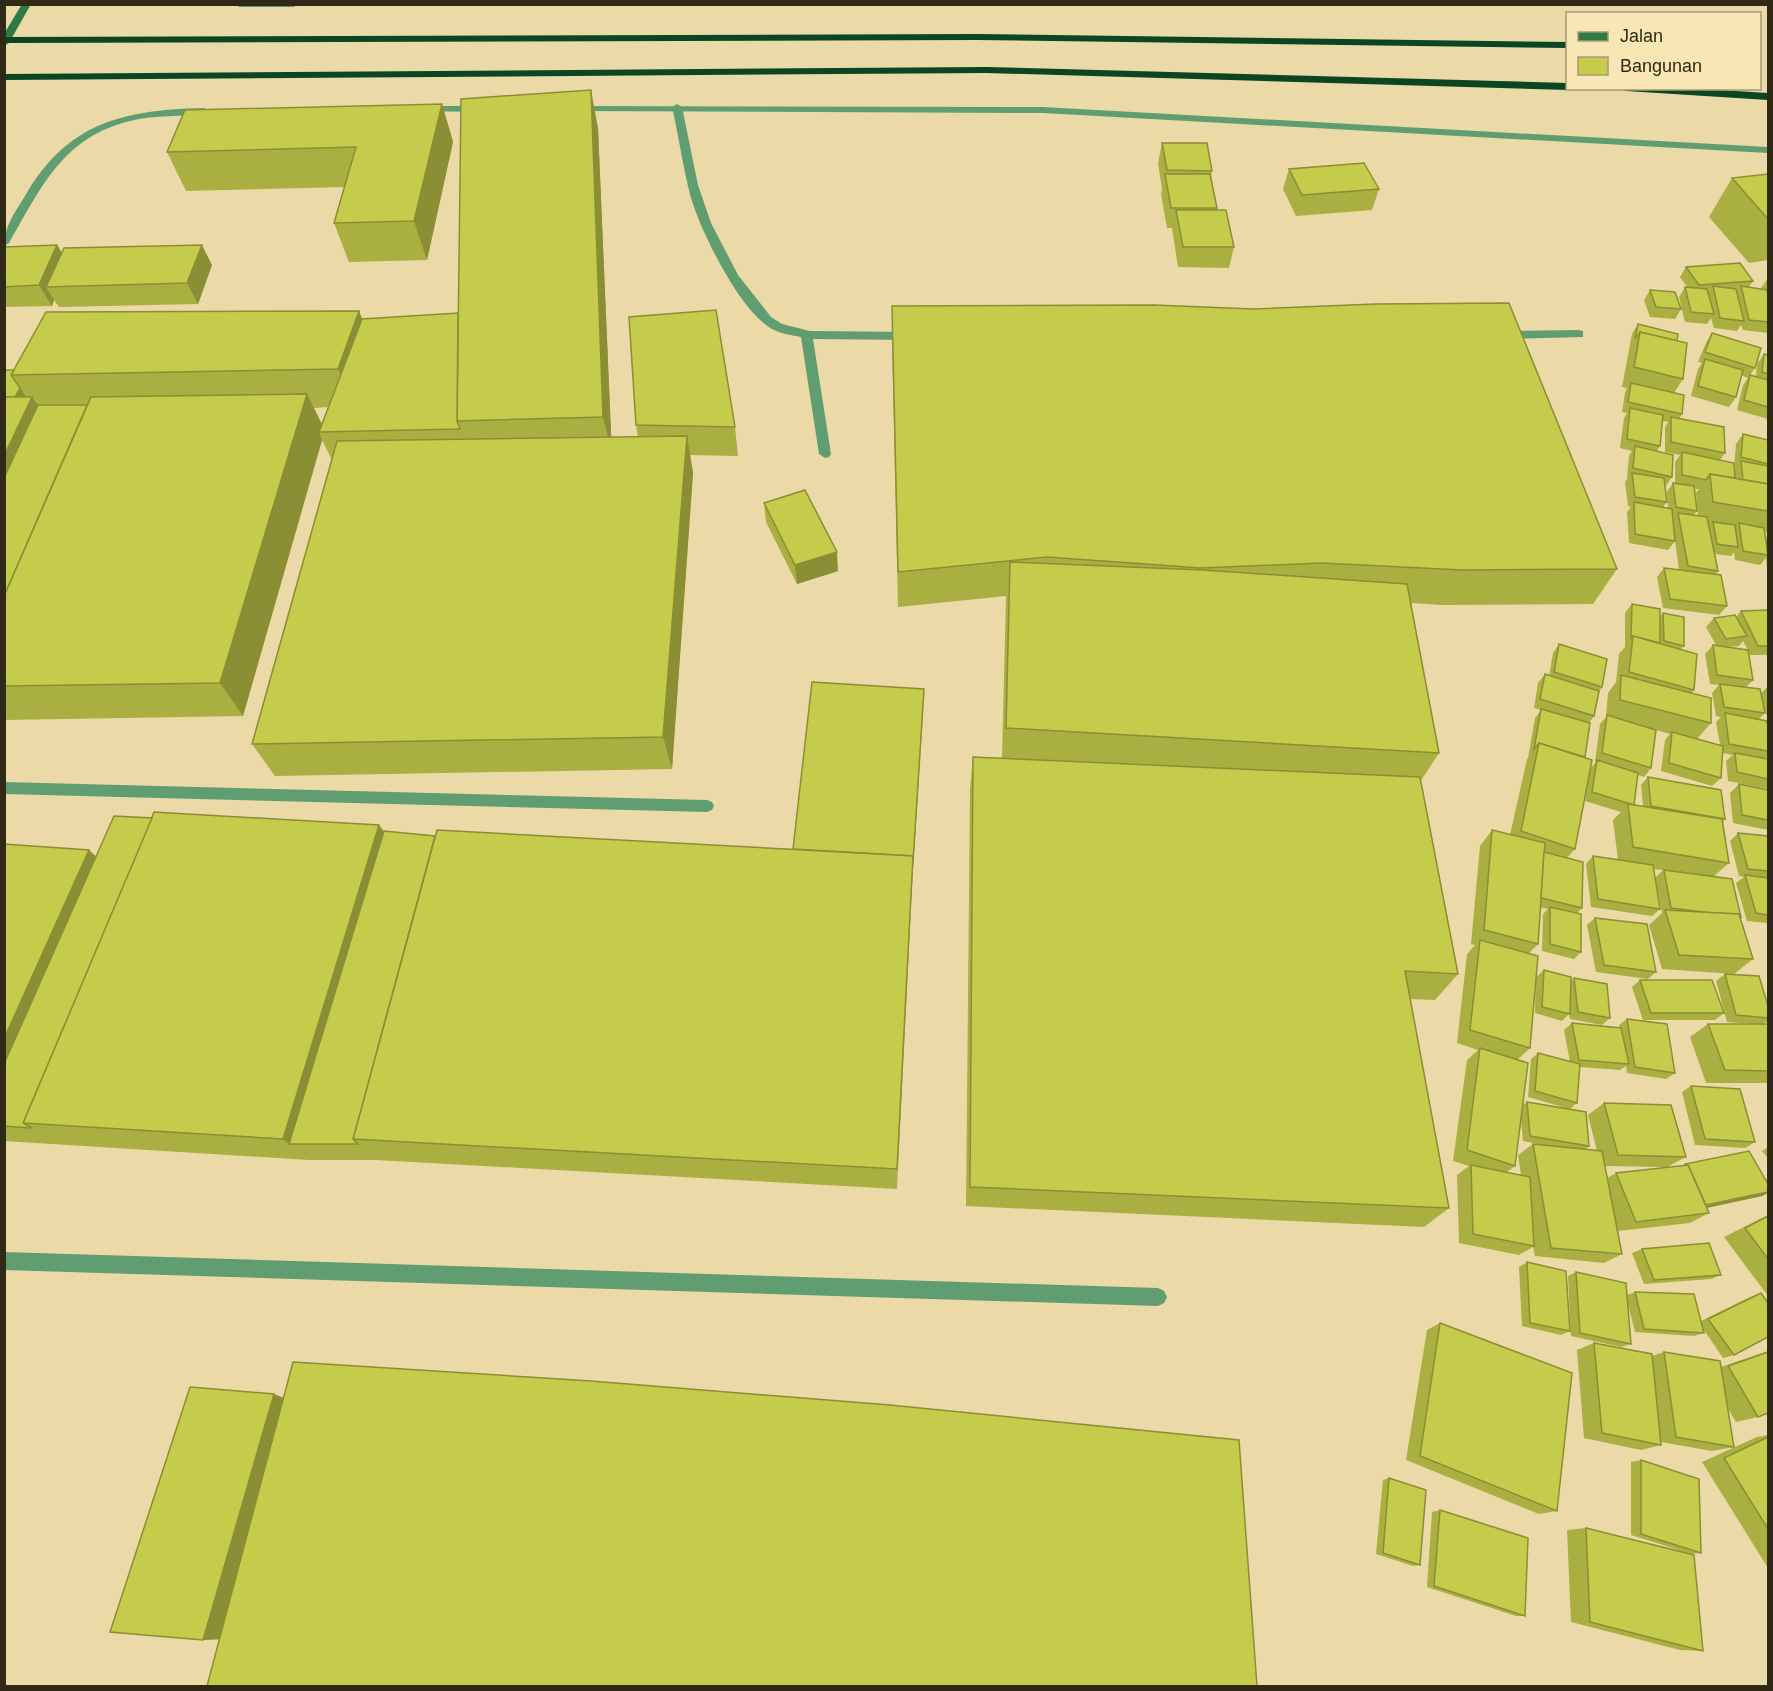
<svg xmlns="http://www.w3.org/2000/svg" width="1773" height="1691" viewBox="0 0 1773 1691" font-family="Helvetica,sans-serif">
<style>
.lines{fill:none;stroke-linecap:round;stroke-linejoin:round}
.service{fill:#609e71;fill-rule:evenodd}
.minor{fill:#609e71;fill-rule:evenodd}
.secondary{fill:#2a7b46;fill-rule:evenodd}
.motorway{fill:#0b4522;fill-rule:evenodd}
.wall{fill:#a9af40;fill-rule:evenodd}
.shaded-wall{fill:#8a8e34}
.building{fill:#c5cb4a;stroke:#8a8e34;stroke-width:1.5}
</style>
<rect width="100%" height="100%" fill="#ebdaa7"/>
<g class="lines">
<g class="service">
<path d="M 677,104 L 682,107 L 698,185 L 711,223 L 738,275 L 771,317 L 782,324 L 810,331 L 910,332 L 916,336 L 910,340 L 813,339 L 831,454 L 829,457 L 825,458 L 819,454 L 801,337 C 792,335 782,334 774,330 C 741,314 701,232 691,198 C 683,168 679,137 672,107 Z"/>
<polygon points="1579,330 1583,331 1583,337 1501,339 1495,335 1501,331"/>
<polygon points="4,782 707,800 712,802 714,806 712,810 707,812 4,794"/>
<polygon points="4,1252 1158,1288 1164,1291 1167,1297 1164,1303 1158,1306 4,1270"/>
</g>
<g class="minor">
<polygon points="235,4 298,4 294,7 239,7"/>
<polygon points="423,106 480,106 485,109 480,112 420,111 420,107"/>
<polygon points="573,106 1043,107 1768,147 1768,153 1043,113 576,111 573,110"/>
<path d="M 204,108 L 209,111 L 207,113 C 185,117 162,115 139,119 C 65,133 43,184 9,243 L 4,246 C 4,227 15,212 25,196 C 68,122 123,110 204,108 Z"/>
</g>
<polygon class="secondary" points="22,4 31,4 9,43 4,46 4,34"/>
<g class="motorway">
<polygon points="977,34 1568,42 1568,48 977,40 4,43 6,37"/>
<polygon points="987,67 1568,83 1568,88 1573,88 1568,90 987,73 4,80 4,74"/>
<polygon points="1621,88 1689,88 1768,93 1768,100 1626,91"/>
</g>
</g>
<g class="wall">
<polygon points="442,104 453,142 427,260 349,262 334,223 345,187 186,191 167,152"/>
<path d="M 598,128 L 611,437 L 638,437 L 636,425 L 735,427 L 738,456 L 690,455 L 693,473 L 672,769 L 275,776 L 252,744 L 332,460 L 322,440 L 243,716 L 4,720 L 4,370 L 14,370 L 359,311 L 362,319 L 458,313 ZM 328,407 L 322,424 L 314,408 Z"/>
<polygon points="1162,143 1212,171 1211,176 1217,208 1217,210 1234,247 1229,268 1178,267 1172,228 1167,228 1161,194 1162,189 1158,163"/>
<polygon points="1289,169 1379,189 1372,210 1296,216 1283,189"/>
<polygon points="1768,174 1768,260 1749,263 1709,217 1732,178"/>
<polygon points="57,245 62,253 212,265 198,304 59,307 54,300 52,306 4,307 4,247"/>
<polygon points="1686,267 1753,281 1749,287 1762,289 1761,288 1768,278 1768,333 1743,330 1741,325 1737,331 1714,328 1711,318 1707,324 1685,322 1679,297 1685,287 1688,288 1680,277"/>
<polygon points="1650,290 1681,309 1675,319 1650,317 1644,300"/>
<polygon points="892,306 1617,569 1593,604 1442,605 1411,603 1439,753 1420,782 1458,974 1435,1000 1410,999 1449,1208 1424,1227 966,1206 970,789 973,757 1002,758 1006,596 898,607 892,344"/>
<path d="M 1638,324 L 1677,341 L 1683,379 L 1674,393 L 1682,414 L 1679,419 L 1725,453 L 1720,460 L 1734,470 L 1736,467 L 1734,467 L 1736,444 L 1743,434 L 1768,440 L 1768,533 L 1765,532 L 1766,538 L 1768,534 L 1768,568 L 1767,568 L 1766,558 L 1760,565 L 1735,560 L 1734,552 L 1731,556 L 1715,554 L 1718,571 L 1716,574 L 1727,606 L 1719,615 L 1663,608 L 1657,577 L 1664,568 L 1679,570 L 1675,541 L 1668,550 L 1629,543 L 1627,512 L 1631,507 L 1628,506 L 1625,482 L 1628,478 L 1627,478 L 1629,456 L 1632,451 L 1620,448 L 1624,418 L 1627,413 L 1622,412 L 1625,393 L 1627,388 L 1622,387 L 1632,334 ZM 1662,421 L 1668,422 L 1665,427 L 1665,452 L 1680,455 L 1675,462 L 1675,483 L 1673,483 L 1667,492 L 1668,508 L 1663,507 L 1667,502 L 1665,487 L 1672,477 L 1657,451 L 1660,446 ZM 1695,489 L 1699,489 L 1696,493 L 1698,516 L 1694,515 L 1697,511 Z"/>
<polygon points="1712,333 1755,368 1748,378 1741,375 1736,397 1729,407 1691,396 1698,369 1702,363 1698,362 1706,343"/>
<polygon points="1764,354 1768,355 1768,419 1737,410 1743,385 1750,375 1756,376 1757,364"/>
<polygon points="764,503 838,571 797,584 766,522"/>
<path d="M 1632,604 L 1660,617 L 1663,613 L 1684,646 L 1681,649 L 1694,690 L 1692,693 L 1711,723 L 1697,739 L 1720,745 L 1716,722 L 1721,717 L 1716,716 L 1712,693 L 1719,685 L 1710,684 L 1705,654 L 1713,645 L 1716,645 L 1706,627 L 1714,618 L 1736,617 L 1741,611 L 1768,610 L 1768,655 L 1750,655 L 1749,652 L 1753,680 L 1746,687 L 1761,693 L 1767,687 L 1768,687 L 1768,719 L 1764,708 L 1765,713 L 1759,719 L 1768,728 L 1768,755 L 1765,759 L 1768,759 L 1768,789 L 1728,781 L 1726,761 L 1733,755 L 1722,753 L 1721,778 L 1712,786 L 1661,771 L 1665,740 L 1670,734 L 1656,730 L 1651,768 L 1644,777 L 1638,775 L 1634,805 L 1643,806 L 1641,785 L 1648,777 L 1725,819 L 1723,822 L 1729,863 L 1714,876 L 1741,917 L 1740,917 L 1753,959 L 1734,974 L 1662,969 L 1649,925 L 1662,913 L 1655,878 L 1663,870 L 1654,869 L 1660,909 L 1652,916 L 1591,907 L 1586,864 L 1593,856 L 1618,860 L 1613,820 L 1621,812 L 1585,801 L 1590,769 L 1596,762 L 1595,762 L 1600,724 L 1606,717 L 1608,693 L 1616,682 L 1619,654 L 1625,647 L 1625,613 ZM 1743,641 L 1748,650 L 1726,647 L 1739,646 Z"/>
<path d="M 1559,644 L 1602,687 L 1599,692 L 1594,716 L 1589,723 L 1575,849 L 1567,858 L 1582,908 L 1577,913 L 1581,952 L 1574,959 L 1542,951 L 1543,914 L 1548,909 L 1540,907 L 1538,944 L 1529,953 L 1530,1048 L 1517,1060 L 1523,1105 L 1527,1102 L 1566,1108 L 1528,1097 L 1531,1059 L 1538,1053 L 1570,1062 L 1564,1030 L 1572,1023 L 1620,1028 L 1619,1025 L 1627,1019 L 1675,1073 L 1666,1079 L 1627,1073 L 1626,1066 L 1620,1070 L 1580,1067 L 1577,1103 L 1570,1109 L 1589,1146 L 1585,1150 L 1597,1151 L 1588,1115 L 1604,1103 L 1686,1157 L 1667,1167 L 1605,1166 L 1607,1178 L 1616,1173 L 1682,1166 L 1685,1164 L 1768,1184 L 1768,1193 L 1762,1196 L 1707,1208 L 1709,1213 L 1690,1223 L 1618,1231 L 1622,1254 L 1604,1263 L 1535,1256 L 1533,1247 L 1519,1255 L 1459,1243 L 1457,1175 L 1469,1166 L 1453,1161 L 1467,1060 L 1478,1050 L 1457,1043 L 1467,954 L 1475,945 L 1471,944 L 1480,846 L 1492,830 L 1510,835 L 1527,759 L 1528,758 L 1535,718 L 1541,710 L 1534,708 L 1538,683 L 1545,674 L 1549,676 L 1553,653 ZM 1521,1120 L 1523,1141 L 1549,1146 L 1533,1144 L 1518,1155 L 1521,1175 L 1507,1172 L 1515,1166 Z"/>
<polygon points="923,715 912,885 897,1189 376,1160 309,1160 4,1141 4,844 96,857 152,818 379,825 384,831 435,836 793,849"/>
<polygon points="1739,784 1768,790 1768,830 1733,823 1730,793"/>
<polygon points="1738,833 1768,836 1768,923 1747,921 1736,883 1744,877 1739,876 1730,841"/>
<polygon points="1595,918 1656,972 1648,979 1596,972 1587,925"/>
<polygon points="1544,970 1570,982 1574,978 1610,1018 1602,1025 1570,1019 1569,1014 1562,1021 1535,1013 1536,977"/>
<polygon points="1725,974 1768,1006 1768,1021 1763,1024 1768,1024 1768,1083 1706,1083 1690,1037 1708,1024 1755,1024 1727,1022 1716,981"/>
<polygon points="1640,980 1724,1013 1715,1020 1643,1020 1632,987"/>
<polygon points="1691,1086 1755,1142 1745,1148 1695,1145 1682,1092"/>
<polygon points="1768,1147 1768,1158 1762,1151"/>
<polygon points="1768,1215 1768,1296 1724,1237"/>
<polygon points="1642,1249 1721,1275 1711,1279 1644,1284 1632,1253"/>
<polygon points="1527,1262 1570,1331 1561,1335 1522,1326 1519,1267"/>
<polygon points="1576,1272 1627,1295 1635,1292 1701,1321 1750,1297 1761,1293 1734,1355 1723,1358 1704,1330 1704,1333 1694,1336 1635,1332 1628,1304 1631,1344 1621,1347 1571,1336 1568,1276"/>
<polygon points="1440,1323 1557,1511 1539,1514 1406,1460 1427,1330"/>
<polygon points="1594,1343 1652,1356 1664,1352 1721,1367 1768,1351 1768,1413 1758,1417 1736,1422 1727,1407 1734,1447 1712,1451 1661,1442 1661,1445 1641,1450 1584,1438 1577,1350"/>
<polygon points="1768,1435 1768,1568 1702,1462 1757,1437"/>
<polygon points="1641,1460 1701,1553 1692,1554 1703,1651 1680,1650 1571,1622 1567,1530 1586,1528 1682,1551 1631,1535 1631,1462"/>
<polygon points="1389,1478 1420,1565 1413,1566 1376,1554 1383,1480"/>
<polygon points="1440,1510 1525,1616 1516,1616 1427,1587 1432,1512"/>
</g>
<g class="shaded-wall">
<polygon points="591,90 598,128 612,454 603,417"/>
<polygon points="442,104 453,142 427,260 414,221"/>
<polygon points="57,245 69,265 46,287 54,300 52,306 39,285"/>
<polygon points="202,245 212,265 198,304 187,283"/>
<polygon points="359,311 374,349 354,407 338,369"/>
<polygon points="20,388 27,398 12,405"/>
<polygon points="307,394 325,431 319,432 322,440 243,716 220,683"/>
<polygon points="32,397 58,434 4,555 4,456"/>
<polygon points="687,436 693,473 672,769 663,737"/>
<polygon points="837,552 838,571 797,584 795,565"/>
<polygon points="924,689 912,885 897,1189 913,862"/>
<polygon points="379,825 398,855 289,1144 283,1139"/>
<polygon points="89,850 120,879 4,1126 4,1039"/>
<polygon points="1768,1192 1768,1193 1762,1196 1696,1210 1706,1206"/>
<polygon points="274,1394 297,1403 231,1639 203,1640"/>
</g>
<g class="building">
<polygon points="591,90 603,417 457,421 461,99"/>
<polygon points="442,104 414,221 334,223 356,147 167,152 185,110"/>
<polygon points="1162,143 1207,143 1212,171 1167,170"/>
<polygon points="1364,163 1379,189 1302,195 1289,169"/>
<polygon points="1165,174 1210,174 1217,208 1171,208"/>
<polygon points="1768,174 1768,219 1732,178"/>
<polygon points="1176,210 1226,210 1234,247 1183,247"/>
<polygon points="57,245 39,285 4,287 4,247"/>
<polygon points="202,245 187,283 46,287 64,248"/>
<polygon points="1740,263 1753,281 1699,285 1686,267"/>
<polygon points="1713,286 1736,289 1744,321 1720,318"/>
<polygon points="1741,286 1767,290 1768,297 1768,322 1749,320"/>
<polygon points="1685,287 1707,289 1714,314 1691,312"/>
<polygon points="1650,290 1675,292 1681,309 1656,307"/>
<polygon points="1509,303 1617,569 1462,570 1322,563 1201,568 1047,557 898,572 892,306 1154,305 1254,309 1375,304"/>
<polygon points="716,310 735,427 636,425 629,317"/>
<polygon points="359,311 338,369 11,375 46,312"/>
<polygon points="458,313 457,421 460,429 319,432 362,319"/>
<polygon points="1638,324 1678,334 1677,341 1640,332 1635,339"/>
<polygon points="1640,332 1687,343 1683,379 1634,367"/>
<polygon points="1712,333 1761,348 1755,368 1705,352"/>
<polygon points="1764,354 1768,355 1768,374 1762,372"/>
<polygon points="1705,359 1743,370 1736,397 1698,386"/>
<polygon points="4,370 14,370 11,375 20,388 15,397 4,397"/>
<polygon points="1750,375 1768,380 1768,407 1744,400"/>
<polygon points="1631,383 1684,395 1682,414 1628,402"/>
<polygon points="307,394 220,683 4,686 4,596 91,397"/>
<polygon points="4,397 32,397 4,456"/>
<polygon points="38,405 87,405 4,596 4,478"/>
<polygon points="1630,408 1663,415 1660,446 1627,439"/>
<polygon points="1671,417 1724,427 1725,453 1671,442"/>
<polygon points="1743,434 1768,440 1768,464 1741,457"/>
<polygon points="687,436 663,737 252,744 337,441"/>
<polygon points="1635,446 1673,455 1672,477 1633,468"/>
<polygon points="1682,452 1734,463 1735,478 1710,474 1706,480 1682,475"/>
<polygon points="1741,461 1768,466 1768,484 1743,480"/>
<polygon points="1632,473 1664,478 1667,502 1635,497"/>
<polygon points="1710,474 1768,484 1768,511 1713,502"/>
<polygon points="1673,483 1694,486 1697,511 1676,507"/>
<polygon points="805,490 837,552 795,565 764,503"/>
<polygon points="1634,502 1672,509 1675,541 1635,534"/>
<polygon points="1678,513 1707,517 1718,571 1688,566"/>
<polygon points="1713,522 1735,525 1738,547 1717,544"/>
<polygon points="1739,523 1764,528 1768,555 1743,551"/>
<polygon points="1010,562 1203,570 1407,584 1439,753 1006,728"/>
<polygon points="1664,568 1721,575 1727,606 1670,599"/>
<polygon points="1632,604 1660,609 1660,643 1633,636 1631,638"/>
<polygon points="1768,610 1768,646 1758,646 1741,611"/>
<polygon points="1663,613 1684,617 1684,646 1664,641"/>
<polygon points="1735,615 1747,636 1726,639 1714,618"/>
<polygon points="1633,636 1697,654 1694,690 1629,672"/>
<polygon points="1559,644 1607,659 1602,687 1554,672"/>
<polygon points="1713,645 1748,650 1753,680 1717,675"/>
<polygon points="1545,674 1599,691 1594,716 1540,699"/>
<polygon points="1621,675 1711,698 1711,723 1620,700"/>
<polygon points="812,682 924,689 913,862 913,856 793,849"/>
<polygon points="1720,684 1760,689 1765,713 1724,707"/>
<polygon points="1541,709 1590,723 1585,757 1539,743 1534,749"/>
<polygon points="1725,713 1767,721 1768,728 1768,751 1729,744"/>
<polygon points="1607,715 1656,730 1651,768 1602,753"/>
<polygon points="1672,732 1723,746 1721,778 1669,763"/>
<polygon points="1539,743 1592,760 1575,849 1521,831"/>
<polygon points="1735,753 1768,759 1768,779 1737,772"/>
<polygon points="973,757 1420,777 1458,974 1405,971 1449,1208 970,1187"/>
<polygon points="1597,760 1638,773 1634,805 1592,792"/>
<polygon points="1648,777 1721,790 1725,819 1651,806"/>
<polygon points="1739,784 1768,790 1768,820 1742,815"/>
<polygon points="1628,804 1722,819 1729,863 1633,847"/>
<polygon points="154,812 379,825 283,1139 23,1123"/>
<polygon points="114,816 152,818 23,1123 32,1128 4,1126 4,1064"/>
<polygon points="437,830 913,856 897,1169 353,1139"/>
<polygon points="1492,830 1545,843 1538,944 1484,930"/>
<polygon points="384,831 435,836 353,1139 358,1144 289,1144"/>
<polygon points="1738,833 1768,836 1768,871 1748,869"/>
<polygon points="4,844 89,850 4,1039"/>
<polygon points="1544,852 1583,862 1582,908 1541,898"/>
<polygon points="1593,856 1653,865 1660,909 1598,899"/>
<polygon points="1664,870 1732,879 1741,917 1739,916 1739,914 1711,913 1671,908"/>
<polygon points="1745,875 1768,878 1768,915 1756,913"/>
<polygon points="1550,907 1581,914 1581,952 1550,944"/>
<polygon points="1665,910 1739,914 1753,959 1679,955"/>
<polygon points="1595,918 1647,924 1656,972 1604,965"/>
<polygon points="1480,940 1538,956 1530,1048 1470,1030"/>
<polygon points="1544,970 1571,977 1570,1014 1542,1007"/>
<polygon points="1725,974 1759,976 1768,1006 1768,1018 1736,1015"/>
<polygon points="1574,978 1607,984 1610,1018 1578,1012"/>
<polygon points="1640,980 1712,980 1724,1013 1651,1013"/>
<polygon points="1627,1019 1667,1024 1675,1073 1635,1067"/>
<polygon points="1572,1023 1621,1028 1629,1064 1579,1060"/>
<polygon points="1708,1024 1768,1024 1768,1071 1725,1070"/>
<polygon points="1480,1048 1528,1063 1515,1166 1467,1150"/>
<polygon points="1538,1053 1580,1064 1577,1103 1535,1091"/>
<polygon points="1691,1086 1740,1089 1755,1142 1705,1139"/>
<polygon points="1527,1102 1586,1112 1589,1146 1530,1136"/>
<polygon points="1604,1103 1671,1105 1686,1157 1618,1155"/>
<polygon points="1533,1144 1602,1151 1622,1254 1551,1248"/>
<polygon points="1749,1151 1768,1184 1768,1192 1706,1205 1688,1165 1685,1165 1685,1164"/>
<polygon points="1471,1165 1530,1177 1534,1246 1473,1234"/>
<polygon points="1688,1165 1709,1213 1636,1222 1616,1173"/>
<polygon points="1768,1216 1768,1259 1745,1228"/>
<polygon points="1709,1243 1721,1275 1654,1280 1642,1249"/>
<polygon points="1527,1262 1566,1271 1570,1331 1530,1323"/>
<polygon points="1576,1272 1626,1283 1631,1344 1580,1333"/>
<polygon points="1635,1292 1694,1294 1704,1333 1644,1329"/>
<polygon points="1761,1293 1768,1303 1768,1337 1734,1355 1708,1319"/>
<polygon points="1440,1323 1572,1373 1557,1511 1420,1456"/>
<polygon points="1594,1343 1652,1354 1661,1445 1602,1433"/>
<polygon points="1664,1352 1720,1361 1734,1447 1676,1437"/>
<polygon points="1768,1352 1768,1413 1758,1417 1728,1366"/>
<polygon points="293,1362 591,1381 890,1405 1239,1440 1257,1686 207,1686"/>
<polygon points="190,1387 274,1394 203,1640 110,1632"/>
<polygon points="1768,1437 1768,1529 1724,1458"/>
<polygon points="1641,1460 1699,1479 1701,1553 1641,1534"/>
<polygon points="1389,1478 1426,1490 1420,1565 1383,1553"/>
<polygon points="1440,1510 1528,1538 1525,1616 1434,1586"/>
<polygon points="1586,1528 1694,1555 1703,1651 1590,1622"/>
</g>
<rect width="1773" height="1691" fill="none" stroke="#2f2915" stroke-width="12"/>
<rect x="1566" y="12" width="195" height="78" fill="#f8e7b4" stroke="#a89b74" stroke-width="1.5"/>
<rect x="1578" y="32" width="30" height="9" fill="#2a7b46" stroke="#a89b74" stroke-width="1.5"/>
<text x="1620" y="42" font-size="18" fill="#2f2915">Jalan</text>
<rect x="1578" y="57" width="30" height="18" fill="#c5cb4a" stroke="#a89b74" stroke-width="1.5"/>
<text x="1620" y="72" font-size="18" fill="#2f2915">Bangunan</text>
</svg>
